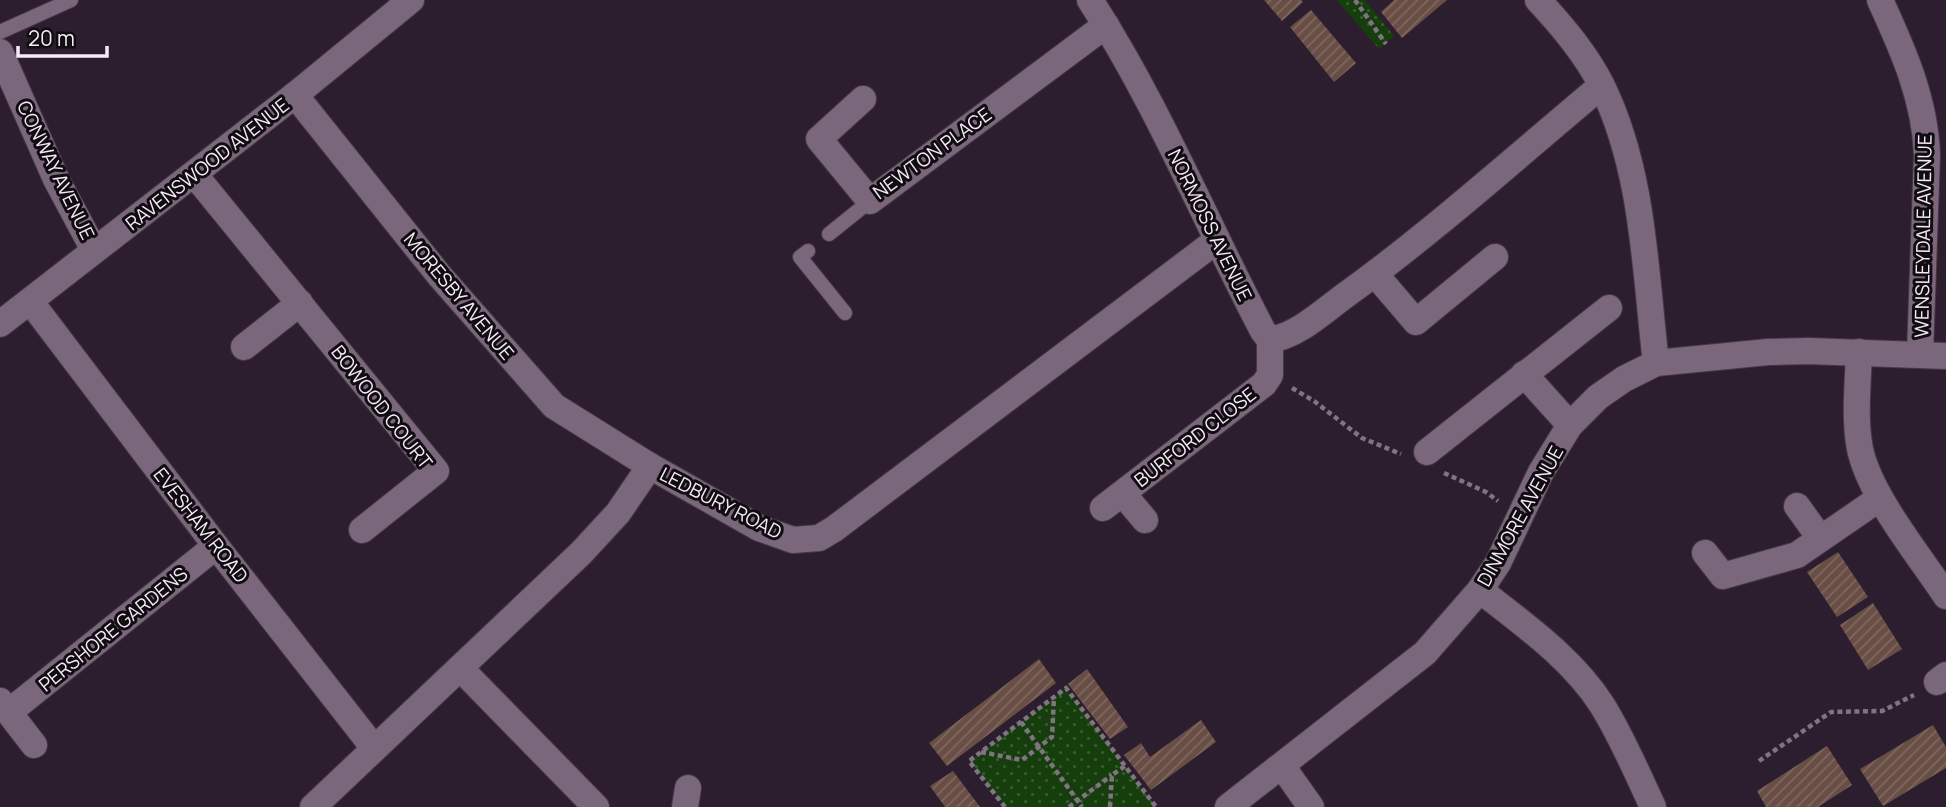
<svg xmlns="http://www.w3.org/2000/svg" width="1946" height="807" viewBox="0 0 1946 807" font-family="Manrope,sans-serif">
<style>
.grass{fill:url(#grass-dots)}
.building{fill:url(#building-hatch)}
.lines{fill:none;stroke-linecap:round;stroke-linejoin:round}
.lane-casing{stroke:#463947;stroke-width:16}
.street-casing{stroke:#463947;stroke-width:28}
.path{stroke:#817482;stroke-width:4.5;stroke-dasharray:5 3.5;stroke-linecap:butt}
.lane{stroke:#7a677b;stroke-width:14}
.street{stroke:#7a677b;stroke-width:26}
.labels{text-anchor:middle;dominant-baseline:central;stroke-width:6;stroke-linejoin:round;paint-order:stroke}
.street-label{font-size:19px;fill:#f5ebf6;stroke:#110b12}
</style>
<defs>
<pattern id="grass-dots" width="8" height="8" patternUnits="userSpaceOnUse" patternTransform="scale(1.75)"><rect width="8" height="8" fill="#163e0d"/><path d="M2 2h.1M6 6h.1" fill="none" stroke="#385a31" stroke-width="1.8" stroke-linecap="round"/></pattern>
<pattern id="building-hatch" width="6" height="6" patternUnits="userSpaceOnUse" patternTransform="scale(1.75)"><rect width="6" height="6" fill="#684e44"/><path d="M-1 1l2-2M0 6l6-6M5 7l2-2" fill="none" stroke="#7e6860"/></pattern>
</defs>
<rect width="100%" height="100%" fill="#2d1e2f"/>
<g class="grass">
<polygon points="1337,0 1365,0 1394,36 1379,49"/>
<polygon points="1066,688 1156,807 1005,807 969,761"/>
</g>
<g class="building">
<polygon points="1264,0 1301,0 1303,2 1282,21"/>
<polygon points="1394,0 1447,0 1402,38 1381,12"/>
<polygon points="1311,10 1356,63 1334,82 1290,27"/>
<polygon points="1838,552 1868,597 1837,617 1807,572"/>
<polygon points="1873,603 1902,649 1868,670 1840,625"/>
<polygon points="1039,659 1056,683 947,766 929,743"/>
<polygon points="1087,669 1128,727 1110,739 1068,684"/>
<polygon points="1201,720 1216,742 1151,790 1124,755 1141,743 1150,757"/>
<polygon points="1933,725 1946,747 1946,768 1883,806 1860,769"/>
<polygon points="1827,746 1852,785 1818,807 1766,807 1757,791"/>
<polygon points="953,771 980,807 945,807 930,786"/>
</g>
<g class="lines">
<g class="lane-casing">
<g id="lane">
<polyline points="0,32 71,0"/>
<polyline points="829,234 870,201"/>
<polyline points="808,251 800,257 845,313"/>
</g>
</g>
<g class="street-casing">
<g id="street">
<path d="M 1090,0 C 1158,105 1205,221 1263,331 L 1270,340 C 1298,335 1320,314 1343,297 C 1433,232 1516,157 1601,86"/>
<path d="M 1538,0 C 1562,26 1586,54 1602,86 C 1644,172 1645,271 1656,363"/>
<path d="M 1880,0 C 1903,50 1925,99 1927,155 L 1920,354"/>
<polyline points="0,52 56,179 94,250"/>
<polyline points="295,95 439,275 554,406 650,466 759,528 793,540 819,538 834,529 1216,241"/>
<polyline points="863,99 819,139 870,201 1106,25"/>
<polyline points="194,174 436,471 362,530"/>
<polyline points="1375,274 1416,322 1495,257"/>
<polyline points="30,301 216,546 374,748"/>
<polyline points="0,324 295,95 411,0"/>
<polyline points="244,347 300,303"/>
<path d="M 1859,352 C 1858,384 1854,418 1860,449 C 1870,496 1919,555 1946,596"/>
<polyline points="1524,374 1570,425"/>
<polyline points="1427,452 1609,308"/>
<polyline points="1123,494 1145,520"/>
<polyline points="1797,506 1820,538"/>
<polyline points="1103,508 1264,384 1270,375 1270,340"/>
<polyline points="1705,553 1723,576 1797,555 1880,498"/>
<path d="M 1480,590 C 1523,624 1572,658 1602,705 C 1622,737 1637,773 1653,807"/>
<polyline points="460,668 596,807"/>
<polyline points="1937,682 1946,675"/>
<polyline points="0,701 34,745"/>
<polyline points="9,712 216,546"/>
<polyline points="1282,766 1311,807"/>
<polyline points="313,807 581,553 618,513 650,466"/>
<polyline points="685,807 688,788"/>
<polyline points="1228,807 1425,653 1480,590 1498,563 1541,472 1570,425 1598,397 1624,379 1656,363 1768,352 1809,351 1946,356"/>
</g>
</g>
<g class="path">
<polyline points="1355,0 1386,44"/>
<polyline points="1292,388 1314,401 1362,438 1401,454"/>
<polyline points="1444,473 1486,492 1498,501"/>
<polyline points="1021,722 1082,807"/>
<polyline points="981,752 1022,760 1052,737 1054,697"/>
<polyline points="1759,761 1831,712 1882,711 1914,695"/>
<polyline points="1005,807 969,761 1066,688 1156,807"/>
<polyline points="1069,807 1112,775"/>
<polyline points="1110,807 1112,775 1125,766"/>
</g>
<use href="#lane" class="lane"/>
<use href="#street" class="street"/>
</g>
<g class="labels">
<g class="street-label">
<text transform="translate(932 153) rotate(-36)">NEWTON PLACE</text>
<text transform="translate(207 164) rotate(-38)">RAVENSWOOD AVENUE</text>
<text transform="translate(56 170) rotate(64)">CONWAY AVENUE</text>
<text transform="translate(1210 225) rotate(64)">NORMOSS AVENUE</text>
<text transform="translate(1923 236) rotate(-89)">WENSLEYDALE AVENUE</text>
<text transform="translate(459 296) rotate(50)">MORESBY AVENUE</text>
<text transform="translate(382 407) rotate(52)">BOWOOD COURT</text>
<text transform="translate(1195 437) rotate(-38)">BURFORD CLOSE</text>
<text transform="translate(721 503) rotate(27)">LEDBURY ROAD</text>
<text transform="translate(1520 516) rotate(-61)">DINMORE AVENUE</text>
<text transform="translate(201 525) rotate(52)">EVESHAM ROAD</text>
<text transform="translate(113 629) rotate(-39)">PERSHORE GARDENS</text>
</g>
</g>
<path d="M18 46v10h89v-10" fill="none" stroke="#f5ebf6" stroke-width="3.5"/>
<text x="28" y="46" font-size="21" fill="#f5ebf6" stroke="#110b12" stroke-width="5" paint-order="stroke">20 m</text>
</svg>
